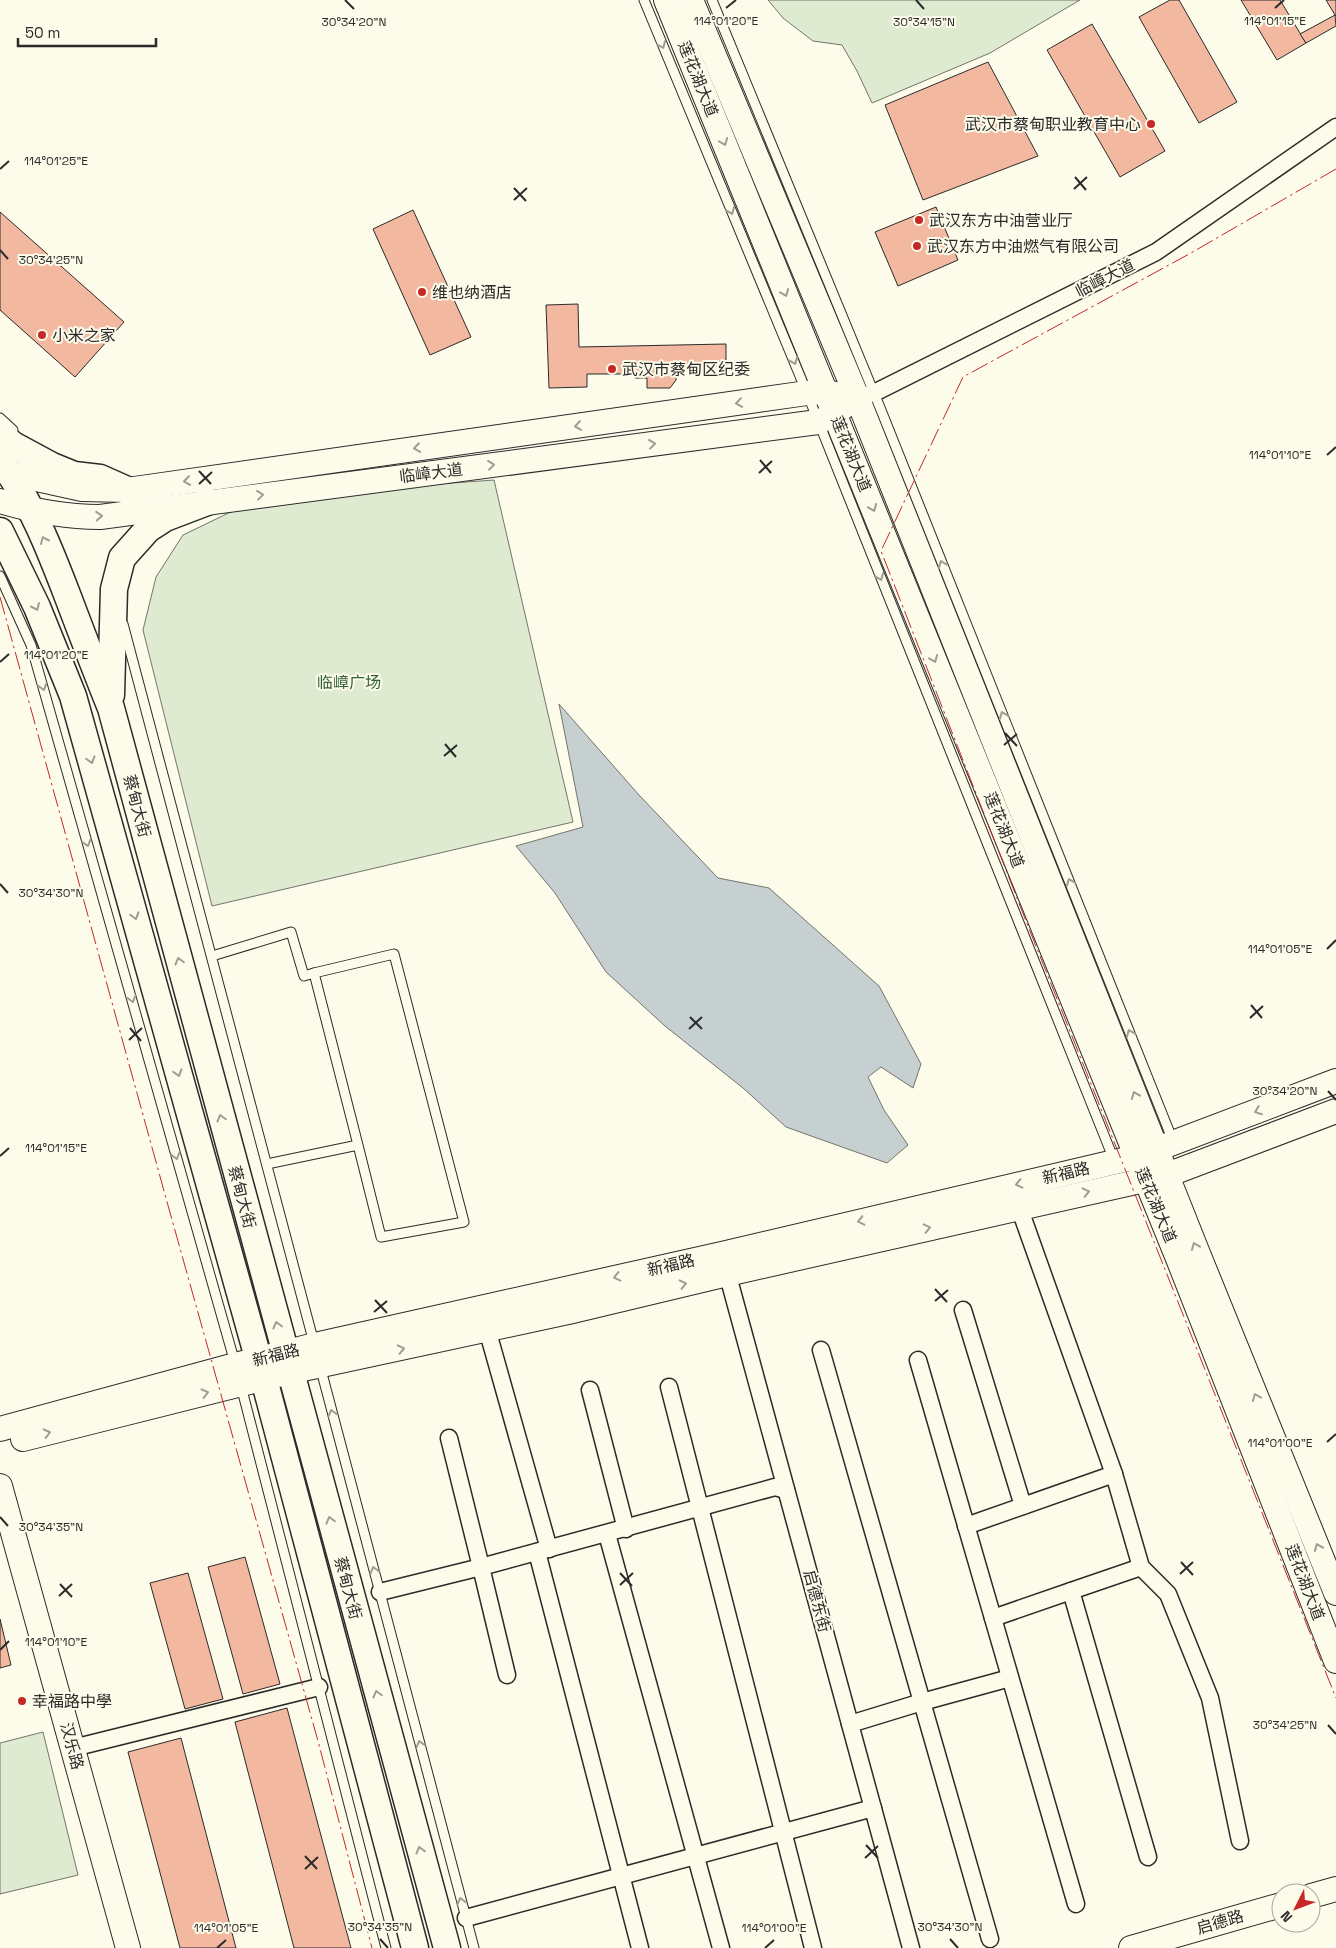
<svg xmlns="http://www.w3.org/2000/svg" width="1336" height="1948" viewBox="0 0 1336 1948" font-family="'Space Grotesk','Noto Sans SC',sans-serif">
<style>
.green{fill:#deebd1;stroke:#74746e}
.water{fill:#c7d0d0;stroke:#74746e}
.building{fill:#f2b8a0;stroke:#2b2b2b}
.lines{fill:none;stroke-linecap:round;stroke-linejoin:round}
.lane-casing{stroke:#2b2b2b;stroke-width:11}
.street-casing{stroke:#2b2b2b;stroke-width:19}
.secondary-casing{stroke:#2b2b2b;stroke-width:26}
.primary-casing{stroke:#2b2b2b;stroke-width:29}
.lane{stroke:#fdfbea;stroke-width:9}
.street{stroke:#fdfbea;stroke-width:16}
.secondary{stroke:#fdfbea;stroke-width:24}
.primary{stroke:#fdfbea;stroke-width:26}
.power{stroke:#c62828;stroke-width:1;stroke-dasharray:18 4 2.5 4;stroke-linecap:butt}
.oneway{stroke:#9e9d94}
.ticks{fill:none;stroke:#2b2b2b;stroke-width:2}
.poi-dot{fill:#c62828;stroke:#fdfbea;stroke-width:2}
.labels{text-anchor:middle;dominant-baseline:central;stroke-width:4;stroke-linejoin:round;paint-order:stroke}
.street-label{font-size:16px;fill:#2b2b2b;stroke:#fdfbea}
.poi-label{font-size:16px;fill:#2b2b2b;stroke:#fdfbea;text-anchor:start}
.park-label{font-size:16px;fill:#34623c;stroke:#fdfbea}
.ticks-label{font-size:12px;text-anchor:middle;fill:#2b2b2b;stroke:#fdfbea;stroke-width:4;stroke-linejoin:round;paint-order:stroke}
</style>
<rect width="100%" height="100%" fill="#fdfbea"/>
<g class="green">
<polygon points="768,0 1080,0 990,53 872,103 857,71 842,45 813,41 783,18"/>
<polygon points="494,480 573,822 212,906 143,630 156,577 183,535 243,506 327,492"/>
<polygon points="43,1732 78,1875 0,1894 0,1743"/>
</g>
<polygon class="water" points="559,704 639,795 718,878 769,888 879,986 921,1064 913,1088 881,1067 868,1077 884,1110 908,1145 887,1163 786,1127 743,1088 665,1026 606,972 555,893 516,846 583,827"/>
<g class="building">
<polygon points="1170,0 1179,0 1237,102 1199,123 1139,17"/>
<polygon points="1241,0 1280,0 1306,43 1277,60"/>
<polygon points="1326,0 1336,0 1336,16 1335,15"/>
<polygon points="1335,15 1336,26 1306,43 1300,34"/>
<polygon points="1092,24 1165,151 1120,177 1047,50"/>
<polygon points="988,62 1038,156 923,200 885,105"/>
<polygon points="936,207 958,260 898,286 875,232"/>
<polygon points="413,210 471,337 430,355 373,229"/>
<polygon points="0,212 124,322 75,377 0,310"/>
<polygon points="578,304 579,347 726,344 726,366 676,367 676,380 670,388 647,388 647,378 635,378 634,374 587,374 587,387 549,388 546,305"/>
<polygon points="245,1557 280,1684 243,1694 208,1567"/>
<polygon points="188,1573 223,1699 185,1709 150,1583"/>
<polygon points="0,1619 11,1665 0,1668"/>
<polygon points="287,1708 351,1948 294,1948 235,1722"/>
<polygon points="181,1738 236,1948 180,1948 128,1752"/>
</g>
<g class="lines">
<g class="lane-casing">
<g id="lane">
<polyline points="644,0 807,393 1114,1160"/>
<polyline points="712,0 881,410 1173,1141"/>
<polyline points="0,418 13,430"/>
<polyline points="0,576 31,645 235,1363"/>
<polyline points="123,624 314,1343"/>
<polyline points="212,956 291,932 304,976 314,973"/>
<polyline points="267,1164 358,1145 314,973 394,954 464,1222 381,1237 358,1145"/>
<polyline points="320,1366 474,1948"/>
<polyline points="241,1386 386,1948"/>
</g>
</g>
<g class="street-casing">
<g id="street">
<polyline points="857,397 874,393 1156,252 1336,127"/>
<polyline points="1019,1207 1114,1474"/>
<polyline points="725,1265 911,1948"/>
<polyline points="963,1310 1023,1506"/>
<polyline points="487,1329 549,1549"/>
<polyline points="821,1350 990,1939"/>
<polyline points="918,1360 1076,1904"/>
<polyline points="669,1387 813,1948"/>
<polyline points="590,1390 626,1529"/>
<polyline points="966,1526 1114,1474 1141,1567 1168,1594 1210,1698 1240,1841"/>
<polyline points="607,1534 721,1948"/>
<polyline points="537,1552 640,1948"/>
<polyline points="1141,1567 1071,1591 1148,1857"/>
<polyline points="380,1592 481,1567 449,1438"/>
<polyline points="993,1618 1071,1591"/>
<polyline points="507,1675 481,1567 775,1487 786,1490"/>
<polyline points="850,1724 922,1702 1010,1678"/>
<polyline points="73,1748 319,1687"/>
<polyline points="466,1918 873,1808"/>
</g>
</g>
<g class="secondary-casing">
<g id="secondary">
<polyline points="666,0 1179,1261 1336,1661"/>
<polyline points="691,0 857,397 1197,1251 1336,1593"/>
<polyline points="0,471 82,489 127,490 807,393 826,392 840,395"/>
<path d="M 0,501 C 33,511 65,517 100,517 L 818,422 L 835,414 L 847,404"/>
<polyline points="0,1429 235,1365 315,1345 722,1254 1136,1157 1336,1081"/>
<polyline points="23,1439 289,1372 568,1312 727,1274 1167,1175 1336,1111"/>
<polyline points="0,1486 128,1948"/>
<polyline points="1311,1896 1336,1889"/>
<polyline points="1131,1948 1281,1905"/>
</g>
</g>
<g class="primary-casing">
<g id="primary">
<polyline points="0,434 13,445 52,466 74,475 100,478 127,490"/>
<path d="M 0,460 C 31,501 50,550 68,597 C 82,634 96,671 111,708 L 447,1948"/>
<polyline points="0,531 37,607 73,696 264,1379 415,1948"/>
<polyline points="111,695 114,589 122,558 148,529 165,518 207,502"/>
</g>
</g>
<use href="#lane" class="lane"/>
<use href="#street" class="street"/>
<use href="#secondary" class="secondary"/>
<use href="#primary" class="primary"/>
<g class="power">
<polyline points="1336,169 1191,253 963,377 881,551 1026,921 1336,1698"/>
<polyline points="0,597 169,1209 318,1741 372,1948"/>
</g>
</g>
<defs><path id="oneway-chevron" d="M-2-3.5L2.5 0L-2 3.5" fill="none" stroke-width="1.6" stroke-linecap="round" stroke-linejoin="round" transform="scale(1.25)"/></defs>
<g class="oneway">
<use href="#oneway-chevron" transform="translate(662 45) rotate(67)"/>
<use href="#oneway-chevron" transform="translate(724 142) rotate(68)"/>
<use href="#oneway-chevron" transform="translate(731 211) rotate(67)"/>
<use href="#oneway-chevron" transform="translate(785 293) rotate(68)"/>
<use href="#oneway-chevron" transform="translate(794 361) rotate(67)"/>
<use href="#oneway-chevron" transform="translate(739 403) rotate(172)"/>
<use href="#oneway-chevron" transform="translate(578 426) rotate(172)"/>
<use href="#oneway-chevron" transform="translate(652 444) rotate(-7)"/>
<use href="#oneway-chevron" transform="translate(417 448) rotate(172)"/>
<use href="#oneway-chevron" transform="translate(491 465) rotate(-7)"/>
<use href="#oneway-chevron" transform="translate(187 481) rotate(172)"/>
<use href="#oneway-chevron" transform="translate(260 495) rotate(-7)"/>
<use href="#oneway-chevron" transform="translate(873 508) rotate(68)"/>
<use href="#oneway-chevron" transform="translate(99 516) rotate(-4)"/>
<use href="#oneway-chevron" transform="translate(44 540) rotate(-114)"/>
<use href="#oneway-chevron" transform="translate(942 564) rotate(-112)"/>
<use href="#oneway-chevron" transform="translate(880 577) rotate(68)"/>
<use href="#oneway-chevron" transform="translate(36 607) rotate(66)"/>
<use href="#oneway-chevron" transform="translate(934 659) rotate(68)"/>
<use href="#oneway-chevron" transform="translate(43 687) rotate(74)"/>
<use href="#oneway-chevron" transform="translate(1003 715) rotate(-112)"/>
<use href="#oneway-chevron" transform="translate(91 760) rotate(74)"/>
<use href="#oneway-chevron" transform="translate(87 843) rotate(74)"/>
<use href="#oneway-chevron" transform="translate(1070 882) rotate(-112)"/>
<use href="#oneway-chevron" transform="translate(135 916) rotate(74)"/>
<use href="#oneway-chevron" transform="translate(179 961) rotate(-105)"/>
<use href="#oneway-chevron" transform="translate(132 999) rotate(74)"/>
<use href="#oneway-chevron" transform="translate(1130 1033) rotate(-112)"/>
<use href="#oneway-chevron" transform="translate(178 1073) rotate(74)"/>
<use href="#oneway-chevron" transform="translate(1135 1095) rotate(-112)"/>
<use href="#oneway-chevron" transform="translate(1258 1111) rotate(159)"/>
<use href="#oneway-chevron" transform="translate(221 1118) rotate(-105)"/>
<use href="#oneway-chevron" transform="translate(176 1156) rotate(74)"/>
<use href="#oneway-chevron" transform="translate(1019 1184) rotate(167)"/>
<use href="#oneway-chevron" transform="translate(1086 1192) rotate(-13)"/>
<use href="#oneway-chevron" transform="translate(861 1221) rotate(167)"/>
<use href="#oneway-chevron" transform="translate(927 1228) rotate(-13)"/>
<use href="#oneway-chevron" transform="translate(1195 1246) rotate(-112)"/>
<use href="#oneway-chevron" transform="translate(617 1277) rotate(167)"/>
<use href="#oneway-chevron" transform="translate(683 1284) rotate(-13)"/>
<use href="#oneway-chevron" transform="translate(277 1325) rotate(-105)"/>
<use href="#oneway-chevron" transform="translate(401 1349) rotate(-13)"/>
<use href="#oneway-chevron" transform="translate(205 1393) rotate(-14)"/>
<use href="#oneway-chevron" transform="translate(1256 1397) rotate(-112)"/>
<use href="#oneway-chevron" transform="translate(332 1413) rotate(-105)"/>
<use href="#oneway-chevron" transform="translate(47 1433) rotate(-14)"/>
<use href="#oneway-chevron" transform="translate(330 1520) rotate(-105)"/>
<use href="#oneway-chevron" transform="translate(1318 1547) rotate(-112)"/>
<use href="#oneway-chevron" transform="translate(374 1570) rotate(-105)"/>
<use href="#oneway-chevron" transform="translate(377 1694) rotate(-105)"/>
<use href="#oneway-chevron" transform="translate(420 1744) rotate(-105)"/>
<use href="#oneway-chevron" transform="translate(420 1850) rotate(-105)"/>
<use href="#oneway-chevron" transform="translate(461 1901) rotate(-105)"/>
</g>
<path class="ticks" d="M 345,0 L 354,9M 916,0 L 924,9M 726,8 L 736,0M 1275,8 L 1284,0M 0,169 L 9,161M 1075,177 L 1086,190M 514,188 L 526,201M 1074,189 L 1087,177M 514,200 L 527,188M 0,250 L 8,259M 1327,455 L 1336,447M 760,460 L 771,473M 199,471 L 211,484M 759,473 L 772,461M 199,484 L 212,472M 0,662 L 9,654M 1005,733 L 1017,746M 445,744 L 456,757M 1004,745 L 1017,734M 444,756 L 457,745M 0,884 L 8,893M 1327,949 L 1336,940M 1251,1005 L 1262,1018M 690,1017 L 702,1029M 1250,1018 L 1263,1006M 130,1028 L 141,1041M 689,1029 L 702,1017M 129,1040 L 142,1028M 1328,1091 L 1336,1100M 0,1156 L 9,1148M 935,1289 L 947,1302M 375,1300 L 387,1313M 935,1301 L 948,1290M 374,1312 L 387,1301M 1327,1442 L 1336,1434M 0,1517 L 8,1526M 1181,1562 L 1193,1575M 620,1573 L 632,1586M 1180,1574 L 1193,1562M 60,1584 L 72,1597M 620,1585 L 633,1573M 59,1596 L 72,1584M 0,1650 L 9,1641M 1328,1725 L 1336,1734M 866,1845 L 878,1858M 305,1856 L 317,1869M 865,1858 L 878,1846M 305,1869 L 318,1857M 380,1939 L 388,1948M 950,1939 L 958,1948M 217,1948 L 226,1940M 765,1948 L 774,1940"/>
<g class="poi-dot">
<circle cx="1151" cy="124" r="5"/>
<circle cx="919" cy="220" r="5"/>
<circle cx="917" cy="246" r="5"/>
<circle cx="422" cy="292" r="5"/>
<circle cx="42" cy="335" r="5"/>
<circle cx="612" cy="369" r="5"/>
<circle cx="22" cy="1701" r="5"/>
</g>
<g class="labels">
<g class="street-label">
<text transform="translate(698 79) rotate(68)">莲花湖大道</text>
<text transform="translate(1105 278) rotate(-27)">临嶂大道</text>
<text transform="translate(851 454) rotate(68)">莲花湖大道</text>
<text transform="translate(431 473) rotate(-7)">临嶂大道</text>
<text transform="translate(137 806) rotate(75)">蔡甸大街</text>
<text transform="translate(1004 830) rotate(68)">莲花湖大道</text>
<text transform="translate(1066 1173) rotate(-13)">新福路</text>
<text transform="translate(242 1197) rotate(75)">蔡甸大街</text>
<text transform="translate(1156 1205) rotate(67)">莲花湖大道</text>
<text transform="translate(671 1265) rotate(-13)">新福路</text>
<text transform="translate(276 1355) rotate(-14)">新福路</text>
<text transform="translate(1305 1582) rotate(69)">莲花湖大道</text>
<text transform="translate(348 1588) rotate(75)">蔡甸大街</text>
<text transform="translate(817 1601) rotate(75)">启德东街</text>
<text transform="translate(72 1746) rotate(75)">汉乐路</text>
<text transform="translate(1220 1922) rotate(-16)">启德路</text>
</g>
<g class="poi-label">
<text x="1141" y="124" text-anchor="end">武汉市蔡甸职业教育中心</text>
<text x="929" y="220">武汉东方中油营业厅</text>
<text x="927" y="246">武汉东方中油燃气有限公司</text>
<text x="432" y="292">维也纳酒店</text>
<text x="52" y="335">小米之家</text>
<text x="622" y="369">武汉市蔡甸区纪委</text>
<text x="32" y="1701">幸福路中學</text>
</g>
<g class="park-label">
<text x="349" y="682">临嶂广场</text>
</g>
</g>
<g class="ticks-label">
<text x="1275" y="25">114°01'15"E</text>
<text x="726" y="25">114°01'20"E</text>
<text x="354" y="26">30°34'20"N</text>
<text x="924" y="26">30°34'15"N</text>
<text x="56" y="165">114°01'25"E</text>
<text x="51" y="264">30°34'25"N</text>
<text x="1280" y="459">114°01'10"E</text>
<text x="56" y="659">114°01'20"E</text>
<text x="51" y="897">30°34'30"N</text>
<text x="1280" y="953">114°01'05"E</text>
<text x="1285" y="1095">30°34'20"N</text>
<text x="56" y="1152">114°01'15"E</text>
<text x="1280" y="1447">114°01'00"E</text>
<text x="51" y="1531">30°34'35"N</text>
<text x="56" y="1646">114°01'10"E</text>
<text x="1285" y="1729">30°34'25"N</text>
<text x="380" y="1931">30°34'35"N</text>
<text x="950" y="1931">30°34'30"N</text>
<text x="226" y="1932">114°01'05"E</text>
<text x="774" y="1932">114°01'00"E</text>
</g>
<g transform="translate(1296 1908) rotate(228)"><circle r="24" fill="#fdfbea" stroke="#a9a89e"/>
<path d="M0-4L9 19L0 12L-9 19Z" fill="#c62828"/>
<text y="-8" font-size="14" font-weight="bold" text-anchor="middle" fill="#2b2b2b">N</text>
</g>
<path d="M18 38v8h138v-8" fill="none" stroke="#2b2b2b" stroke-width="2.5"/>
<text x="25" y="38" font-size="15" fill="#2b2b2b" stroke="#fdfbea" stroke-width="4" paint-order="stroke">50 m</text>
</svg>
